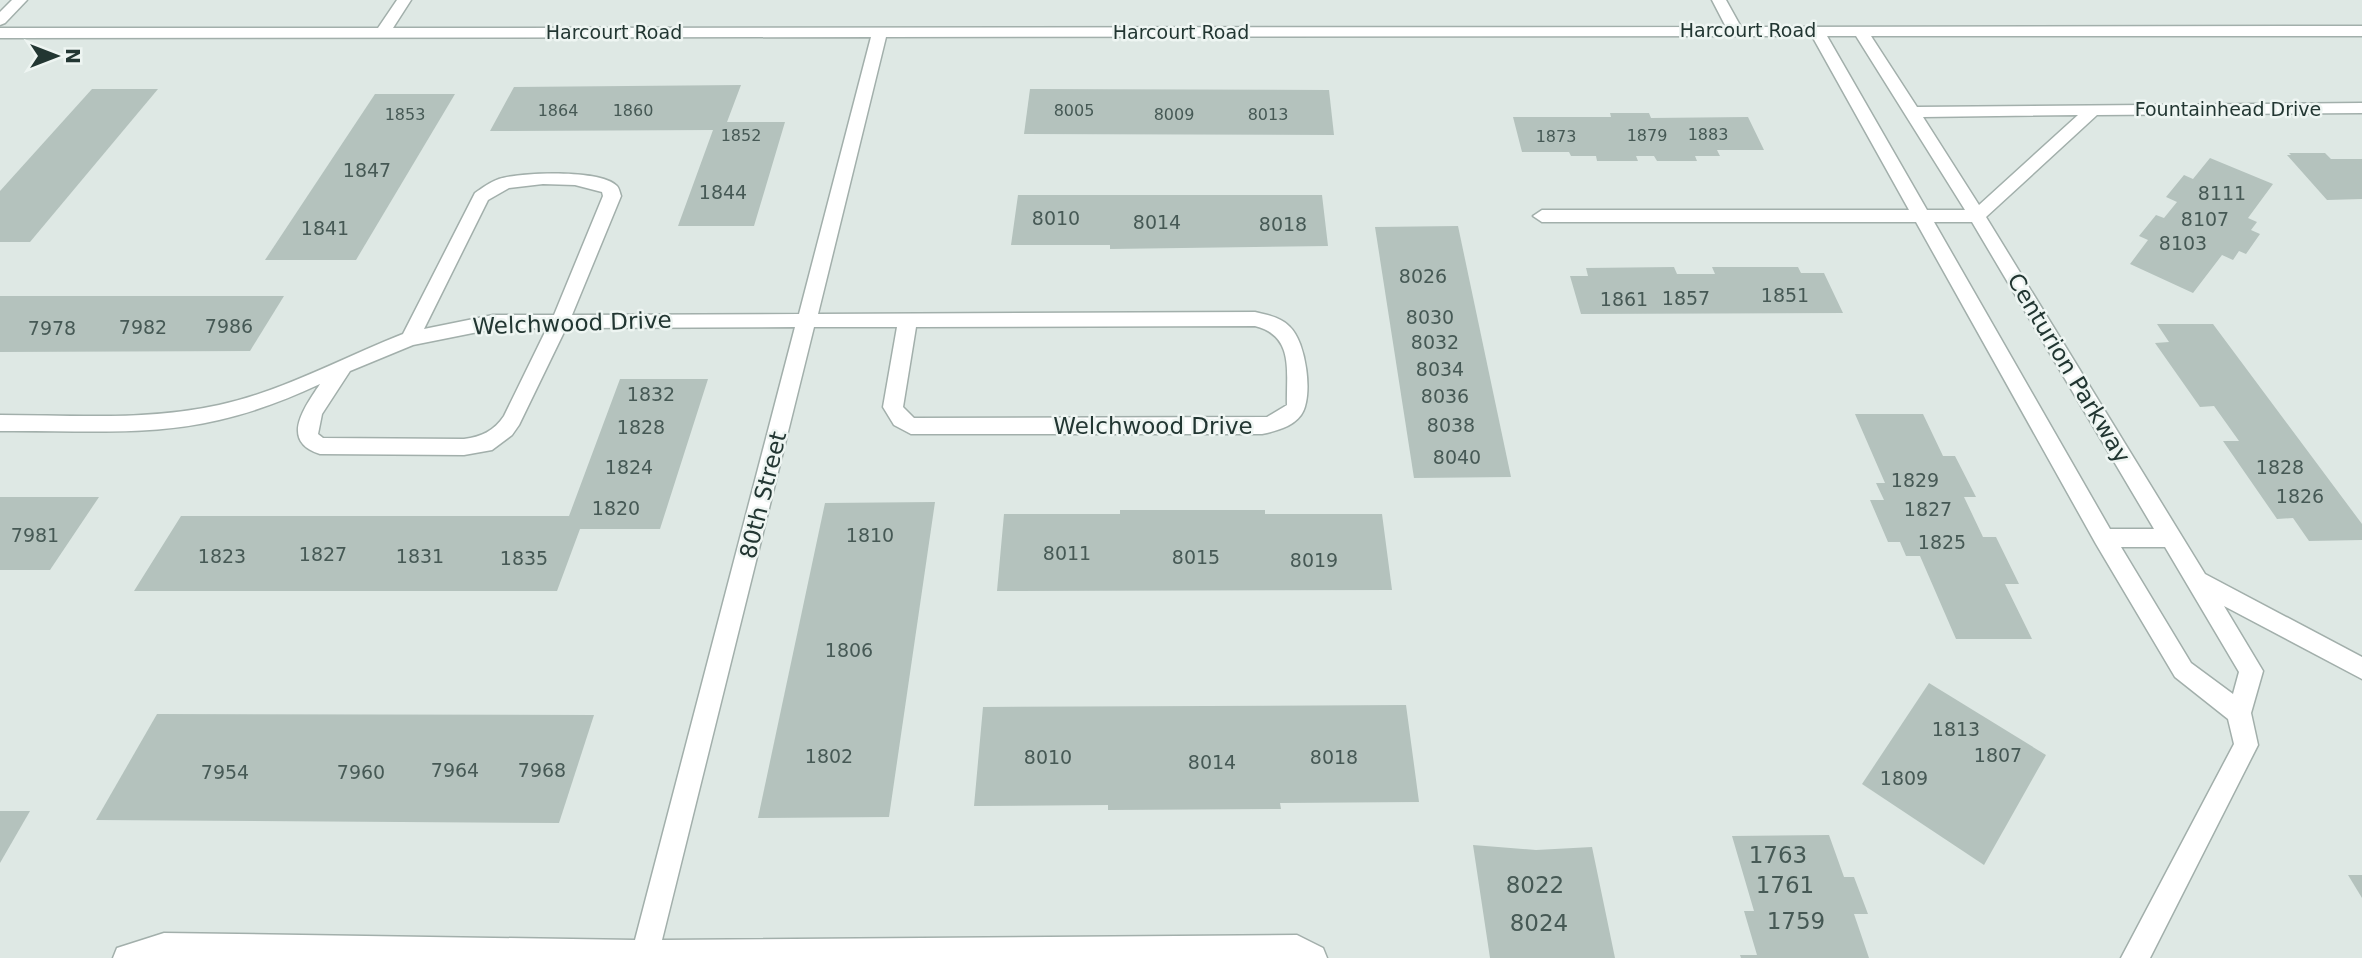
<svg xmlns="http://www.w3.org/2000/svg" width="2362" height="958" viewBox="0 0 2362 958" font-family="'DejaVu Sans',sans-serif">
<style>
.building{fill:#b4c2bd}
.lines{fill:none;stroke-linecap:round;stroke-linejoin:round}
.minor-casing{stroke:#a2afab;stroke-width:3}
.minor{fill:#fff;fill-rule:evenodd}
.labels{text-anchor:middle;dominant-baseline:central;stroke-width:5;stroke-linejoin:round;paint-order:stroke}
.far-number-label{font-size:16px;fill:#465955}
.far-street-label{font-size:19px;fill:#223632;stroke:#eef5f2}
.number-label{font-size:19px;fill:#465955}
.street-label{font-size:23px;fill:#223632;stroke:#eef5f2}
.near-number-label{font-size:23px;fill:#465955}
</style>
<rect width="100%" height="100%" fill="#dee8e4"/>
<g class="building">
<polygon points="741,85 727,122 785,122 754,226 678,226 713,130 490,131 514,87"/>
<polygon points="92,89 158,89 30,242 0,242 0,191"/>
<polygon points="1030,89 1329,90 1334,135 1024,134"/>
<polygon points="375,94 455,94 356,260 265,260"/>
<polygon points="1610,113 1649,113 1651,118 1748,117 1764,150 1717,150 1720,156 1695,156 1697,161 1657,161 1654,156 1636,156 1638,161 1597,161 1596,156 1571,156 1569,152 1522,152 1513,117 1611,117"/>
<polygon points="2289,153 2325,153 2331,159 2362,159 2362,199 2327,200 2287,155 2291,155"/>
<polygon points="2210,158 2273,184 2248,218 2257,222 2251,230 2260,234 2246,254 2239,251 2233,260 2222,255 2193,293 2130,264 2148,240 2139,236 2156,215 2164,218 2177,202 2166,197 2184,175 2193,179"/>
<polygon points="1018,195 1322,195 1328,246 1110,249 1110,245 1011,245"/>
<polygon points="1458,226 1511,477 1414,478 1375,227"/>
<polygon points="1674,267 1677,274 1715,274 1712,267 1798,267 1801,273 1824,273 1843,313 1581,314 1570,276 1588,276 1586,268"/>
<polygon points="0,296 284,296 250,351 0,352"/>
<polygon points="2157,324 2213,324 2362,524 2362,540 2309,541 2293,518 2277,519 2223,441 2239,441 2214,406 2200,407 2155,343 2169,342"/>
<polygon points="620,379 708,379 660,529 580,529 557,591 134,591 181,516 569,516"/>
<polygon points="1855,414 1923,414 1943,456 1955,456 1976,497 1964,497 1983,537 1996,537 2019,584 2005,584 2032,639 1956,639 1920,556 1906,556 1900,542 1888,542 1870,500 1884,500 1876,483 1885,483"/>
<polygon points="0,497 99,497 50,570 0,570"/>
<polygon points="935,502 889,817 758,818 825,503"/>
<polygon points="1120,510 1265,510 1265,514 1382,514 1392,590 997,591 1004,514 1120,514"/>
<polygon points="1929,683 2046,755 1984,865 1862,784"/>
<polygon points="1406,705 1419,802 1280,803 1281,809 1108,810 1108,805 974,806 983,707"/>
<polygon points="157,714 594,715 559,823 96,820"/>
<polygon points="0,811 30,811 0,863"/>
<polygon points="1829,835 1844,877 1854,877 1868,914 1854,914 1869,958 1741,958 1740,955 1757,955 1744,911 1754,911 1732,836"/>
<polygon points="1473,845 1536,850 1592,847 1615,958 1490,958"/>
<polygon points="2348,875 2362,875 2362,898"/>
</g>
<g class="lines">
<g class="minor-casing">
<g id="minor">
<polygon points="12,0 27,0 5,23 0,25 0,12"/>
<path d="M 397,0 L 411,0 L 393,28 L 1726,27 L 1712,0 L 1726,0 L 1741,27 L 2362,26 L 2362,36 L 1871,36 L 1917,107 L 2362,103 L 2362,113 L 2097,115 L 1986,217 L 2205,574 L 2362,657 L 2362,679 L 2224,606 L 2263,671 L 2251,713 L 2258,745 L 2150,958 L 2121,958 L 2234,744 L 2228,719 L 2175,677 L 2096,544 L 1916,222 L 1542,222 L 1533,216 L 1542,210 L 1909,210 L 1812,36 L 886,37 L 818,314 L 1255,312 C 1267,315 1281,317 1290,327 C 1306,342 1314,397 1301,415 C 1292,427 1276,431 1262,434 L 911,434 L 894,425 L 883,407 L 897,327 L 814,327 L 662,940 L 1297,935 L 1323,948 L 1327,958 L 113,958 L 117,948 L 164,933 L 635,940 L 795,327 L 566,328 L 519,425 L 512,435 L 492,450 L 464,455 L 320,454 C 279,441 305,407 320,384 C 288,399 254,412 219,420 C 149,437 72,430 0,431 L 0,415 C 72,415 148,421 219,405 C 283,391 342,358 403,334 L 475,193 C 482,188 490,182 499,179 C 520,172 601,169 617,186 C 619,188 620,193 621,196 L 572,315 L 799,314 L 871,37 L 0,38 L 0,28 L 378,28 ZM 1827,36 L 1856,36 L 1965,210 L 1927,210 ZM 2078,115 L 1979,205 L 1923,117 ZM 543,184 L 575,185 L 602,192 L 603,196 L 554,315 L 493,315 L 424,329 L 488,200 L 509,188 ZM 1934,222 L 1972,222 L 2154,529 L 2110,529 ZM 1255,326 C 1295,336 1286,372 1287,405 L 1267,417 L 914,418 L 903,407 L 916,327 ZM 547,328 L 504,416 C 494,431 481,437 464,439 L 323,438 L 318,434 L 322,414 L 350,371 L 413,345 L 493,329 ZM 2121,547 L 2165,547 L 2239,672 L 2233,694 L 2191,663 Z"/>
</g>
</g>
<use href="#minor" class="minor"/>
</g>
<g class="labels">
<g class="far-number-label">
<text x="558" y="110">1864</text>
<text x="633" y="110">1860</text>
<text x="1074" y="110">8005</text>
<text x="405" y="114">1853</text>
<text x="1174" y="114">8009</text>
<text x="1268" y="114">8013</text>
<text x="1708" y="134">1883</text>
<text x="741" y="135">1852</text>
<text x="1647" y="135">1879</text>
<text x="1556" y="136">1873</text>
</g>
<g class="far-street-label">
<text x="1748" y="30">Harcourt Road</text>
<text x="614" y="32">Harcourt Road</text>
<text x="1181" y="32">Harcourt Road</text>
<text x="2228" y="109">Fountainhead Drive</text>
</g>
<g class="number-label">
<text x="367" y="170">1847</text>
<text x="723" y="192">1844</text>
<text x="2222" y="193">8111</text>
<text x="1056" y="218">8010</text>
<text x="2205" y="219">8107</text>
<text x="1157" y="222">8014</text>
<text x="1283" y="224">8018</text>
<text x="325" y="228">1841</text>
<text x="2183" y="243">8103</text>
<text x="1423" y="276">8026</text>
<text x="1785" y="295">1851</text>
<text x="1686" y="298">1857</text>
<text x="1624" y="299">1861</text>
<text x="1430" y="317">8030</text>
<text x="229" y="326">7986</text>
<text x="143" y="327">7982</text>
<text x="52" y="328">7978</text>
<text x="1435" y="342">8032</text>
<text x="1440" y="369">8034</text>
<text x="651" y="394">1832</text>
<text x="1445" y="396">8036</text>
<text x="1451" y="425">8038</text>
<text x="641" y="427">1828</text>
<text x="1457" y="457">8040</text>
<text x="629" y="467">1824</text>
<text x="2280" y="467">1828</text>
<text x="1915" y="480">1829</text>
<text x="2300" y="496">1826</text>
<text x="616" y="508">1820</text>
<text x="1928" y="509">1827</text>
<text x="35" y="535">7981</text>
<text x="870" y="535">1810</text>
<text x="1942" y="542">1825</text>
<text x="1067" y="553">8011</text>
<text x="323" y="554">1827</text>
<text x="222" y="556">1823</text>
<text x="420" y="556">1831</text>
<text x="1196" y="557">8015</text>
<text x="524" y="558">1835</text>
<text x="1314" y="560">8019</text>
<text x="849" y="650">1806</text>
<text x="1956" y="729">1813</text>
<text x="1998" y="755">1807</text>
<text x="829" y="756">1802</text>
<text x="1048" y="757">8010</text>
<text x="1334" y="757">8018</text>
<text x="1212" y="762">8014</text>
<text x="455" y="770">7964</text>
<text x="542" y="770">7968</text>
<text x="225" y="772">7954</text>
<text x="361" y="772">7960</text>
<text x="1904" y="778">1809</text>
</g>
<g class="street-label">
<text transform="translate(572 323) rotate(-2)">Welchwood Drive</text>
<text transform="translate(2069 368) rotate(59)">Centurion Parkway</text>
<text x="1153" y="426">Welchwood Drive</text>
<text transform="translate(763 495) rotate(-76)">80th Street</text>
</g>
<g class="near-number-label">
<text x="1778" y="855">1763</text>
<text x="1535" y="885">8022</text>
<text x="1785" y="885">1761</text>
<text x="1796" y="921">1759</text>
<text x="1539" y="923">8024</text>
</g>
</g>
<g transform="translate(56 56) rotate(90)" stroke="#eef5f2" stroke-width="5" paint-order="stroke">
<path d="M0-5L12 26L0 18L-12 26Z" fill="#223632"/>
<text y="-10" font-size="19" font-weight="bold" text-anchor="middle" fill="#223632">N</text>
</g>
</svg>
